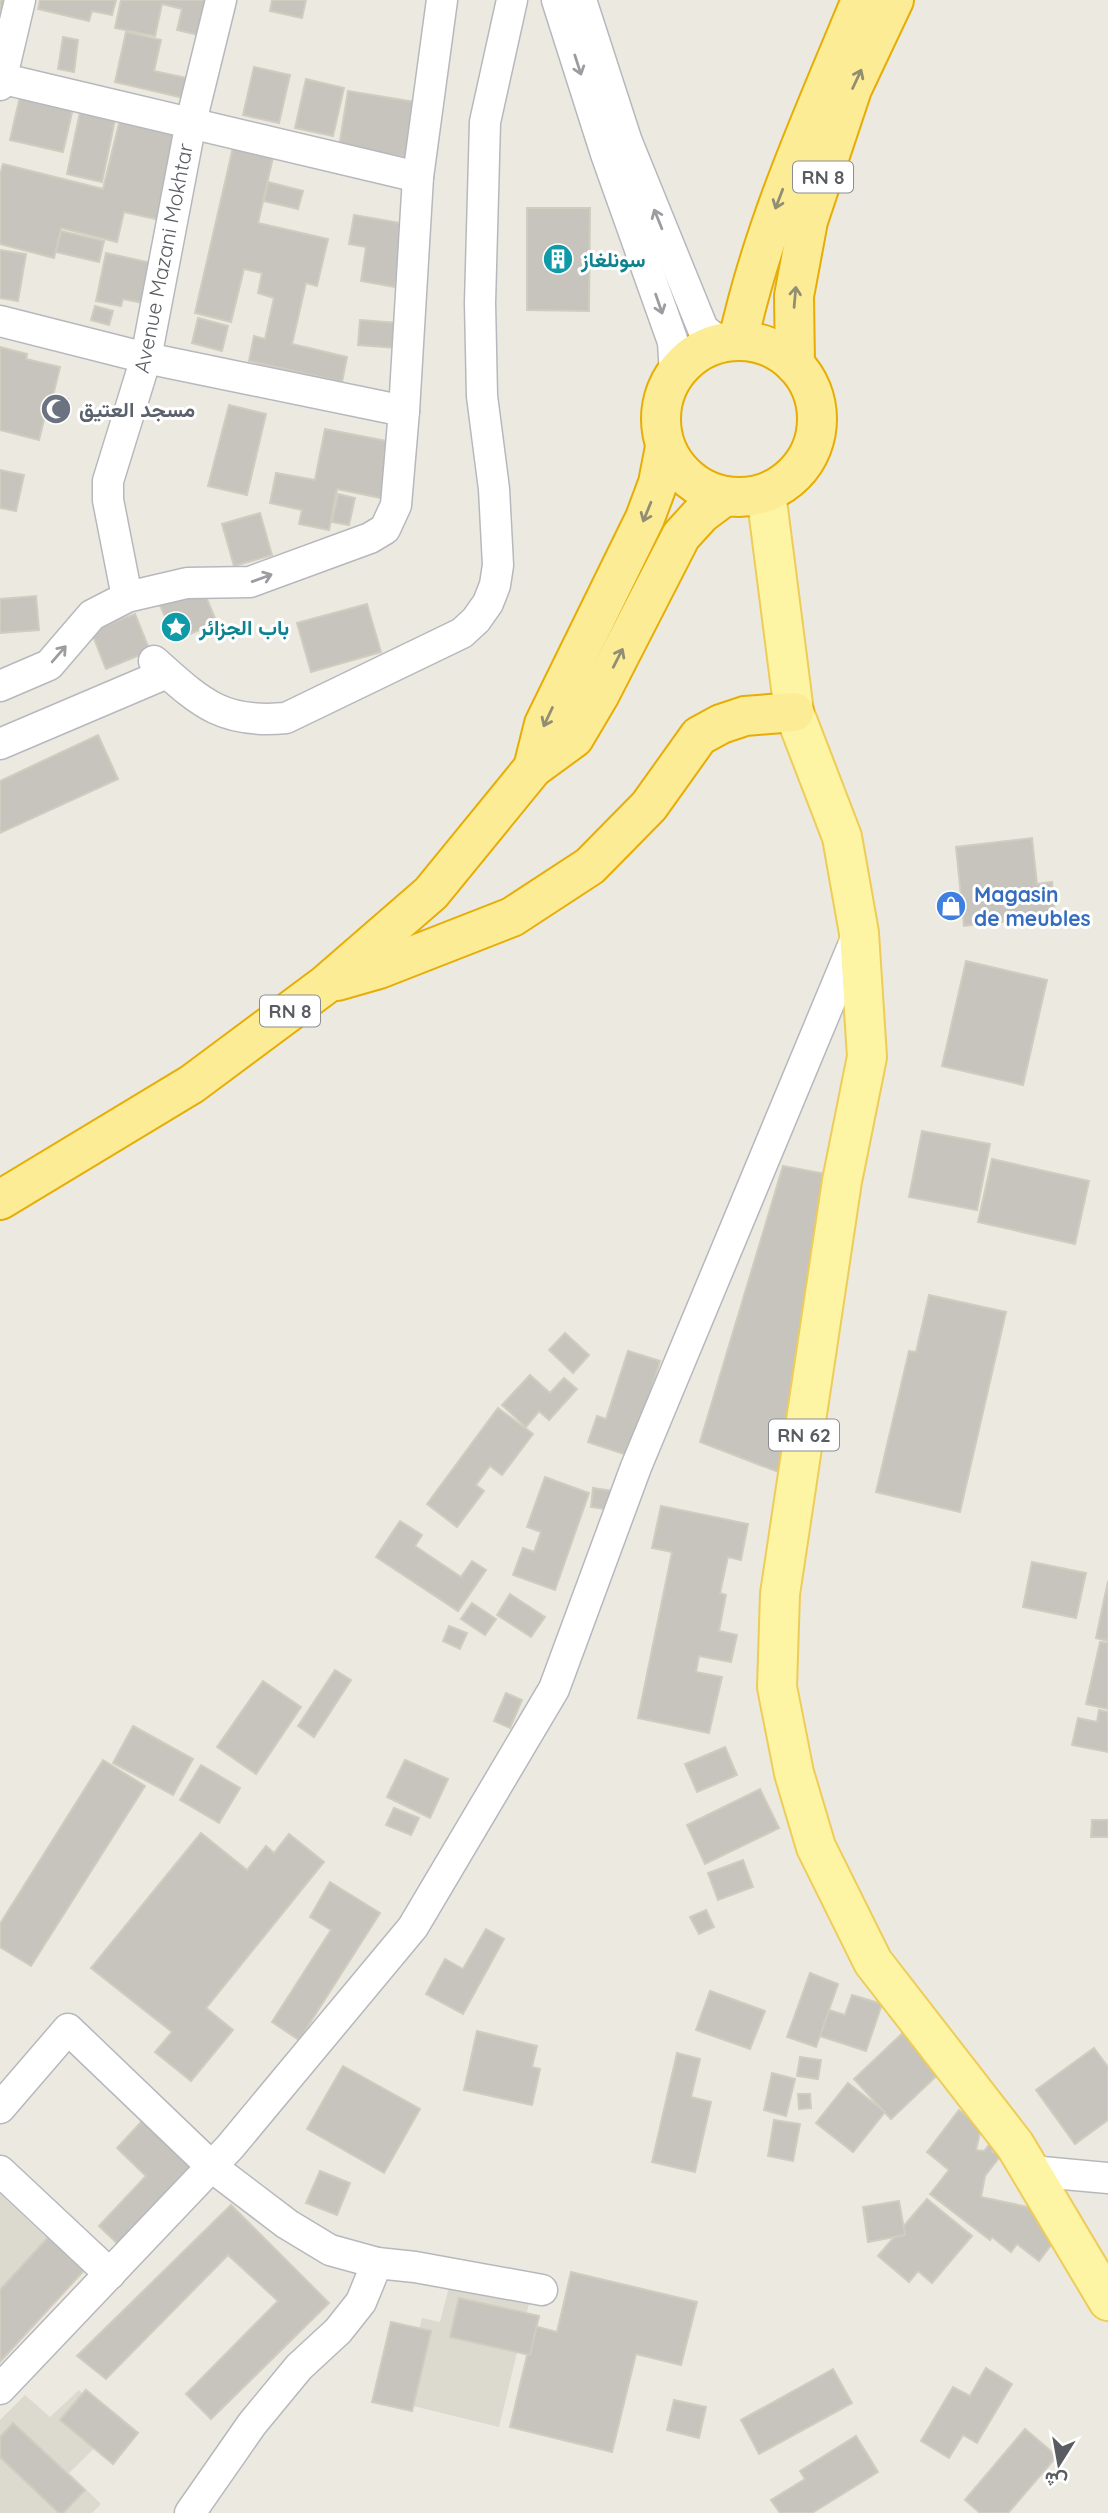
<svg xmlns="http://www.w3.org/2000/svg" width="1108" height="2513" viewBox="0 0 1108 2513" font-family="Quicksand,Vazirmatn,sans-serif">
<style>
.education{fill:#dcd9ce}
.building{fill:#c7c4be;stroke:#d0ccbf;stroke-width:2}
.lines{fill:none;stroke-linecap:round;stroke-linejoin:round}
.minor-casing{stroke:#b6b8bd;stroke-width:33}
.primary-casing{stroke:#eecc58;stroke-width:42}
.trunk-casing{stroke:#e7ad05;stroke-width:42}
.minor{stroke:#fff;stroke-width:30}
.primary{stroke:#fdf4a4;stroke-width:38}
.trunk{stroke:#fcec96;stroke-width:38}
.oneway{stroke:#9b9da0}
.oneway2{stroke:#928e74}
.labels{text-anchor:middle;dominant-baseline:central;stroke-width:6;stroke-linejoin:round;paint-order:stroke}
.shield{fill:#fff;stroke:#8b8d90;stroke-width:2}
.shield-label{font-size:19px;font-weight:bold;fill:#595c61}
.street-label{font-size:21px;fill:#595c61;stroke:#fff}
.culture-label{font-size:21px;font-weight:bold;fill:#0d838f;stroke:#fff;text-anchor:start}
.worship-label{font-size:21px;font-weight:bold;fill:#5b616d;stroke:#fff;text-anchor:start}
.shop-label{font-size:21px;font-weight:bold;fill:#366cbe;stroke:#fff;text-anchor:start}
</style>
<rect width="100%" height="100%" fill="#eceae0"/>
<g class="education">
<polygon points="0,2194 74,2263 0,2341"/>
<polygon points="451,2279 530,2299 499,2427 401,2403 422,2318 440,2322"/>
<polygon points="79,2390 115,2428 69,2473 101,2504 92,2513 0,2513 0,2420 25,2395 50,2417"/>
</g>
<g class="building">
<polygon points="0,0 4,0 0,24"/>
<polygon points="40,0 116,0 112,15 92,11 89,21 38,9"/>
<polygon points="121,0 221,0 212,38 177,30 182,9 162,4 155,36 115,28"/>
<polygon points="272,0 306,0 302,18 270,11"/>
<polygon points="126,32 161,40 154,71 196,80 192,100 115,82"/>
<polygon points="63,37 78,40 74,72 58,69"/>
<polygon points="254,67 290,75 279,123 243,115"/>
<polygon points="306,79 344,88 333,136 295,128"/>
<polygon points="348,91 422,103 414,158 339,147"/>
<polygon points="21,92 74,104 63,152 10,140"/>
<polygon points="80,112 115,120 102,182 67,174"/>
<polygon points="121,115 186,131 165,221 124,212 117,242 61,228 54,258 0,244 0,175 3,164 103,189"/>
<polygon points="234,143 274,153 258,223 328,239 317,286 306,283 292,344 347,357 342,382 249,361 254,336 265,339 274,298 258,293 262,273 244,269 231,322 195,313"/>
<polygon points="268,182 303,191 298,209 264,201"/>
<polygon points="527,208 590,208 589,311 527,310"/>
<polygon points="354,215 406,224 395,287 361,281 366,247 349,244"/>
<polygon points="61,231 104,241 99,262 56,252"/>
<polygon points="0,250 26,254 18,301 0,298"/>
<polygon points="106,253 156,264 148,304 123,299 121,306 96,301"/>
<polygon points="95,306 113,311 109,325 91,320"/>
<polygon points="198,318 228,326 222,351 192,343"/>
<polygon points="360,320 398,323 396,348 358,345"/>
<polygon points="0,347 27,354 26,359 60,367 53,396 68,399 64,416 46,412 39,440 0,430"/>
<polygon points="229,405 266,414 247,495 208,486"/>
<polygon points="325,429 392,442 381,498 337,489 329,530 299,524 302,510 270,503 276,473 315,480"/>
<polygon points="0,470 24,475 16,511 0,508"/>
<polygon points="338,494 355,498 349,525 332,522"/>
<polygon points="260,513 272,555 234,566 222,524"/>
<polygon points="201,585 217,623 175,640 159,603"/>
<polygon points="36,596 39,630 0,633 0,599"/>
<polygon points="367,604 381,652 311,672 297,623"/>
<polygon points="135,614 150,651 106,669 91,631"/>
<polygon points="98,735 118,779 0,833 0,781"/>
<polygon points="1032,838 1037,884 1052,882 1055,916 964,926 956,847"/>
<polygon points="966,961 1047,980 1023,1085 942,1066"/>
<polygon points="922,1131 990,1144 977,1210 909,1197"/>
<polygon points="992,1159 1089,1181 1075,1244 978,1222"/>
<polygon points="783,1166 837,1176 786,1475 700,1442"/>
<polygon points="929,1295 1006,1312 960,1512 876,1492 909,1351 916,1352"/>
<polygon points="565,1333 589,1355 573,1373 549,1350"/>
<polygon points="628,1351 660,1361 630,1456 588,1442 597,1416 606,1419"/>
<polygon points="530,1375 550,1393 564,1378 577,1389 549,1420 539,1411 526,1427 502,1405"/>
<polygon points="498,1408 533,1434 502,1475 490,1466 476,1485 484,1491 457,1527 427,1504"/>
<polygon points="545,1477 589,1493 555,1590 513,1575 523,1548 534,1552 541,1532 527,1527"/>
<polygon points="593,1488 614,1491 611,1510 591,1507"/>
<polygon points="661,1506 748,1524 741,1560 728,1557 720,1593 726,1595 719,1631 737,1635 731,1662 699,1656 696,1672 722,1677 709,1733 638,1718 672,1552 652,1548"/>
<polygon points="400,1521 422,1535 415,1546 461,1577 472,1561 486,1570 458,1611 376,1557"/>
<polygon points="1032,1562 1086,1573 1076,1618 1023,1607"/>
<polygon points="1108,1581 1108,1641 1096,1638"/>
<polygon points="510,1594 545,1617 531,1637 497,1615"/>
<polygon points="472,1603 496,1619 485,1635 461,1619"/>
<polygon points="449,1626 467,1633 460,1649 443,1641"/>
<polygon points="1100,1642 1108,1643 1108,1709 1086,1704"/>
<polygon points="335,1670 351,1680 314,1737 298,1726"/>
<polygon points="263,1681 301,1707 256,1774 217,1747"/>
<polygon points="506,1693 522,1700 510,1728 494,1721"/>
<polygon points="1099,1710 1108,1712 1108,1752 1072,1745 1078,1718 1097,1722"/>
<polygon points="133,1726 193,1759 173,1795 113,1763"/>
<polygon points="725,1747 737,1775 697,1792 685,1764"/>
<polygon points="103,1760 145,1786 31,1966 0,1947 0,1924"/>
<polygon points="405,1760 448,1779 430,1818 387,1797"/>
<polygon points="201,1765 240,1788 219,1823 180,1800"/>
<polygon points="760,1789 779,1828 705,1864 687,1825"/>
<polygon points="394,1808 419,1818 411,1835 386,1825"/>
<polygon points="1092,1820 1108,1820 1108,1837 1091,1837"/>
<polygon points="201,1833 247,1870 266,1846 274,1853 289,1834 324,1862 206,2008 233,2030 191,2081 155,2052 172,2032 91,1968"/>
<polygon points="743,1860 753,1887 718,1900 708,1873"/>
<polygon points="330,1882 380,1913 299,2040 272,2022 331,1930 310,1917"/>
<polygon points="706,1910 714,1927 699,1934 690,1917"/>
<polygon points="486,1929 504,1939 463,2014 426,1994 445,1959 463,1969"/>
<polygon points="810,1973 838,1984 816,2047 787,2037"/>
<polygon points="710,1991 765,2011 750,2049 696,2030"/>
<polygon points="852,1995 882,2004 866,2051 820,2036 829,2010 845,2015"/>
<polygon points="910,2026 948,2065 891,2119 854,2079"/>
<polygon points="477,2031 537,2046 532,2067 540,2069 532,2105 464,2090"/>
<polygon points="1094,2048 1108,2067 1108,2120 1075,2144 1036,2090"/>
<polygon points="677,2053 700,2059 691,2097 711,2102 695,2172 652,2162"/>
<polygon points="800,2057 821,2060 818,2079 797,2076"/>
<polygon points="343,2066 420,2109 384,2173 307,2129"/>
<polygon points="772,2073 795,2079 786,2116 764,2110"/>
<polygon points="848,2083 885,2112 853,2152 816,2123"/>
<polygon points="798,2094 810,2094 811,2108 799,2109"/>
<polygon points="959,2110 981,2128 976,2150 984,2151 996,2136 992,2152 1002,2154 985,2176 981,2197 1042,2210 1061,2232 1039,2261 1017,2244 1011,2252 992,2237 990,2240 930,2194 949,2170 927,2152"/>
<polygon points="143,2120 198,2171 124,2250 99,2226 146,2176 117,2148"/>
<polygon points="774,2120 800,2124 793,2161 768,2156"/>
<polygon points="320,2171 350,2183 337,2215 306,2203"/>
<polygon points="927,2199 972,2236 932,2283 918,2271 909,2282 878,2256"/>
<polygon points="899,2201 905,2235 868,2242 863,2207"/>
<polygon points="231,2205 329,2303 211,2419 186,2394 278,2301 228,2255 106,2379 77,2356"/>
<polygon points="53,2232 89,2265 0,2362 0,2290"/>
<polygon points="571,2272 697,2302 681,2365 636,2354 612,2452 510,2427 534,2326 557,2332"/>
<polygon points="459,2298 539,2316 530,2355 450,2337"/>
<polygon points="391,2322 431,2331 412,2411 372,2402"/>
<polygon points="986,2368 1012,2384 977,2443 963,2435 949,2458 921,2441 953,2387 970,2396"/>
<polygon points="833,2369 852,2403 759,2454 741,2420"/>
<polygon points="86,2390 138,2433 113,2464 60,2420"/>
<polygon points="674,2400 706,2407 699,2438 667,2430"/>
<polygon points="13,2423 85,2490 63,2513 59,2513 0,2457 0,2437"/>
<polygon points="1025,2429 1057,2456 1008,2513 980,2513 965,2500"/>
<polygon points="856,2436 878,2472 812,2513 780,2513 771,2500 805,2479 800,2471"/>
</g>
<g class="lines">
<g class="minor-casing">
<g id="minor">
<polyline points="557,0 606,154 673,342 675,374"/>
<polyline points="581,0 627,142 703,329 721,343"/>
<polyline points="0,78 418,177"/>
<polyline points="0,85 20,0"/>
<polyline points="0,321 146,358 404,411"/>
<polyline points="127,597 108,500 108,481 146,358 191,122 221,0"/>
<path d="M 154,661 C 200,702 221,724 286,718 L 462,633 L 476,620 L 488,603 L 495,585 L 498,565 L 494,489 L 482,396 L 480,303 L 485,122 L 512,0"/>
<polyline points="0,686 49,665 92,615 127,597 187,583 250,582 370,538 385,529 396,505 404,411 418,177 442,0"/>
<polyline points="0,744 167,673"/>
<polyline points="0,2108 68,2029 212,2167 287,2224 330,2250 377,2263 361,2302 338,2331 299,2367 252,2424 190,2513"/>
<polyline points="0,2171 110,2274"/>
<polyline points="1031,2171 1108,2178"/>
<polyline points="377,2263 415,2267 542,2290"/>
<polyline points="0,2389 230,2147 413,1927 554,1689 636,1467 857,936"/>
</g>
</g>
<g class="primary-casing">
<polyline id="primary" points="766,493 794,712 842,837 859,933 867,1057 842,1181 780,1594 777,1687 794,1773 816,1847 873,1962 1015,2145 1108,2301"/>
</g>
<g class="trunk-casing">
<g id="trunk">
<path d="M 738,341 C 764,222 815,112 861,0"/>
<circle cx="739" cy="419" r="78"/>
<polyline points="795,365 794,296 808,221 852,89 894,0"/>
<polyline points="533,768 544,724 645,518 658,483 665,447"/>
<polyline points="337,981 379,969 512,917 590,866 649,806 699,736 721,724 745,716 794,712"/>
<polyline points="0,1200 192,1084 325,985 431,893 533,768 574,738 600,694 681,536 701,514 725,496"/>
</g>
</g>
<use href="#minor" class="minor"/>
<use href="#primary" class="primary"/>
<use href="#trunk" class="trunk"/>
</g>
<defs><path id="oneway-shaft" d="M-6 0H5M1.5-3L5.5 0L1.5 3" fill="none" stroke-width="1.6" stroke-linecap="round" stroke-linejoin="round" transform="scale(1.75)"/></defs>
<g class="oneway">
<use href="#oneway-shaft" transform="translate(578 65) rotate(72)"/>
<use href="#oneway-shaft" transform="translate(658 219) rotate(-112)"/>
<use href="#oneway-shaft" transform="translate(659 304) rotate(71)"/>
<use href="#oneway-shaft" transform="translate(262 578) rotate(-20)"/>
<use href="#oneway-shaft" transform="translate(59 654) rotate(-49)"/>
</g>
<g class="oneway2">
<use href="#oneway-shaft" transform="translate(857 79) rotate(-65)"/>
<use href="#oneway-shaft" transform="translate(779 199) rotate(111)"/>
<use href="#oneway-shaft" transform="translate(795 297) rotate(-85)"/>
<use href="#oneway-shaft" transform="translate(647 512) rotate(112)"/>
<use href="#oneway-shaft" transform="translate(618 658) rotate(-63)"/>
<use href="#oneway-shaft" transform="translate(548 717) rotate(115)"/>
</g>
<defs>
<g id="building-disc" transform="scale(1.575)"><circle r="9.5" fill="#0f9aa8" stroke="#fff"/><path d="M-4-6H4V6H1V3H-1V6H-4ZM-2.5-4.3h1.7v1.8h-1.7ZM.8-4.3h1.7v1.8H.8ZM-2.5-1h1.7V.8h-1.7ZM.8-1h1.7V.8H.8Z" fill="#fff"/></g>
<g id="mosque-disc" transform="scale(1.575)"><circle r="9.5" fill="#6b7280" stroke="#fff"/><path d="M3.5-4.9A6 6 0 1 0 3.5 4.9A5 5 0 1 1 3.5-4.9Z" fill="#fff"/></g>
<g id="sight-disc" transform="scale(1.575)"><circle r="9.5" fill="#0f9aa8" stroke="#fff"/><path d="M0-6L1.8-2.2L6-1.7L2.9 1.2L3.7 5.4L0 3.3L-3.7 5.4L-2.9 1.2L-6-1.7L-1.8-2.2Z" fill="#fff"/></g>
<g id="shop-disc" transform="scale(1.575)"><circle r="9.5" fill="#3f7fe0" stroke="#fff"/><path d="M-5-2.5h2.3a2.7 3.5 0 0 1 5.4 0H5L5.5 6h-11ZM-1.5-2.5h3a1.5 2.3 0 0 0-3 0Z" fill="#fff"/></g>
</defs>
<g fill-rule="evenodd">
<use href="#building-disc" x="558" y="259"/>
<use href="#mosque-disc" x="56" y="409"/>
<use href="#sight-disc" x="176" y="627"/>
<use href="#shop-disc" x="951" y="906"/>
</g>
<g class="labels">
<g class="shield">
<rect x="793" y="161.5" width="60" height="31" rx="5"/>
<rect x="260" y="995.5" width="60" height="31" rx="5"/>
<rect x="769" y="1419.5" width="70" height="31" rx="5"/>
</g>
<g class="shield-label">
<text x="823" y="177">RN 8</text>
<text x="290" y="1011">RN 8</text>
<text x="804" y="1435">RN 62</text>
</g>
<g class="street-label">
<text transform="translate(163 258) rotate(-79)">Avenue Mazani Mokhtar</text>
</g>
<g class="culture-label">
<text x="581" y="259">سونلغاز</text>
<text x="199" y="627">باب الجزائر</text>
</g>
<g class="worship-label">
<text x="79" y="409">مسجد العتيق</text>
</g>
<g class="shop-label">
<text x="974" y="894">Magasin<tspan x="974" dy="24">de meubles</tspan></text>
</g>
</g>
<g transform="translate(1059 2464) rotate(191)" stroke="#ffffff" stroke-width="5" paint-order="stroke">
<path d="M0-5L12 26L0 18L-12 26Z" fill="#595c61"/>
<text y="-10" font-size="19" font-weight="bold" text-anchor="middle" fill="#595c61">ش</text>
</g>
</svg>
